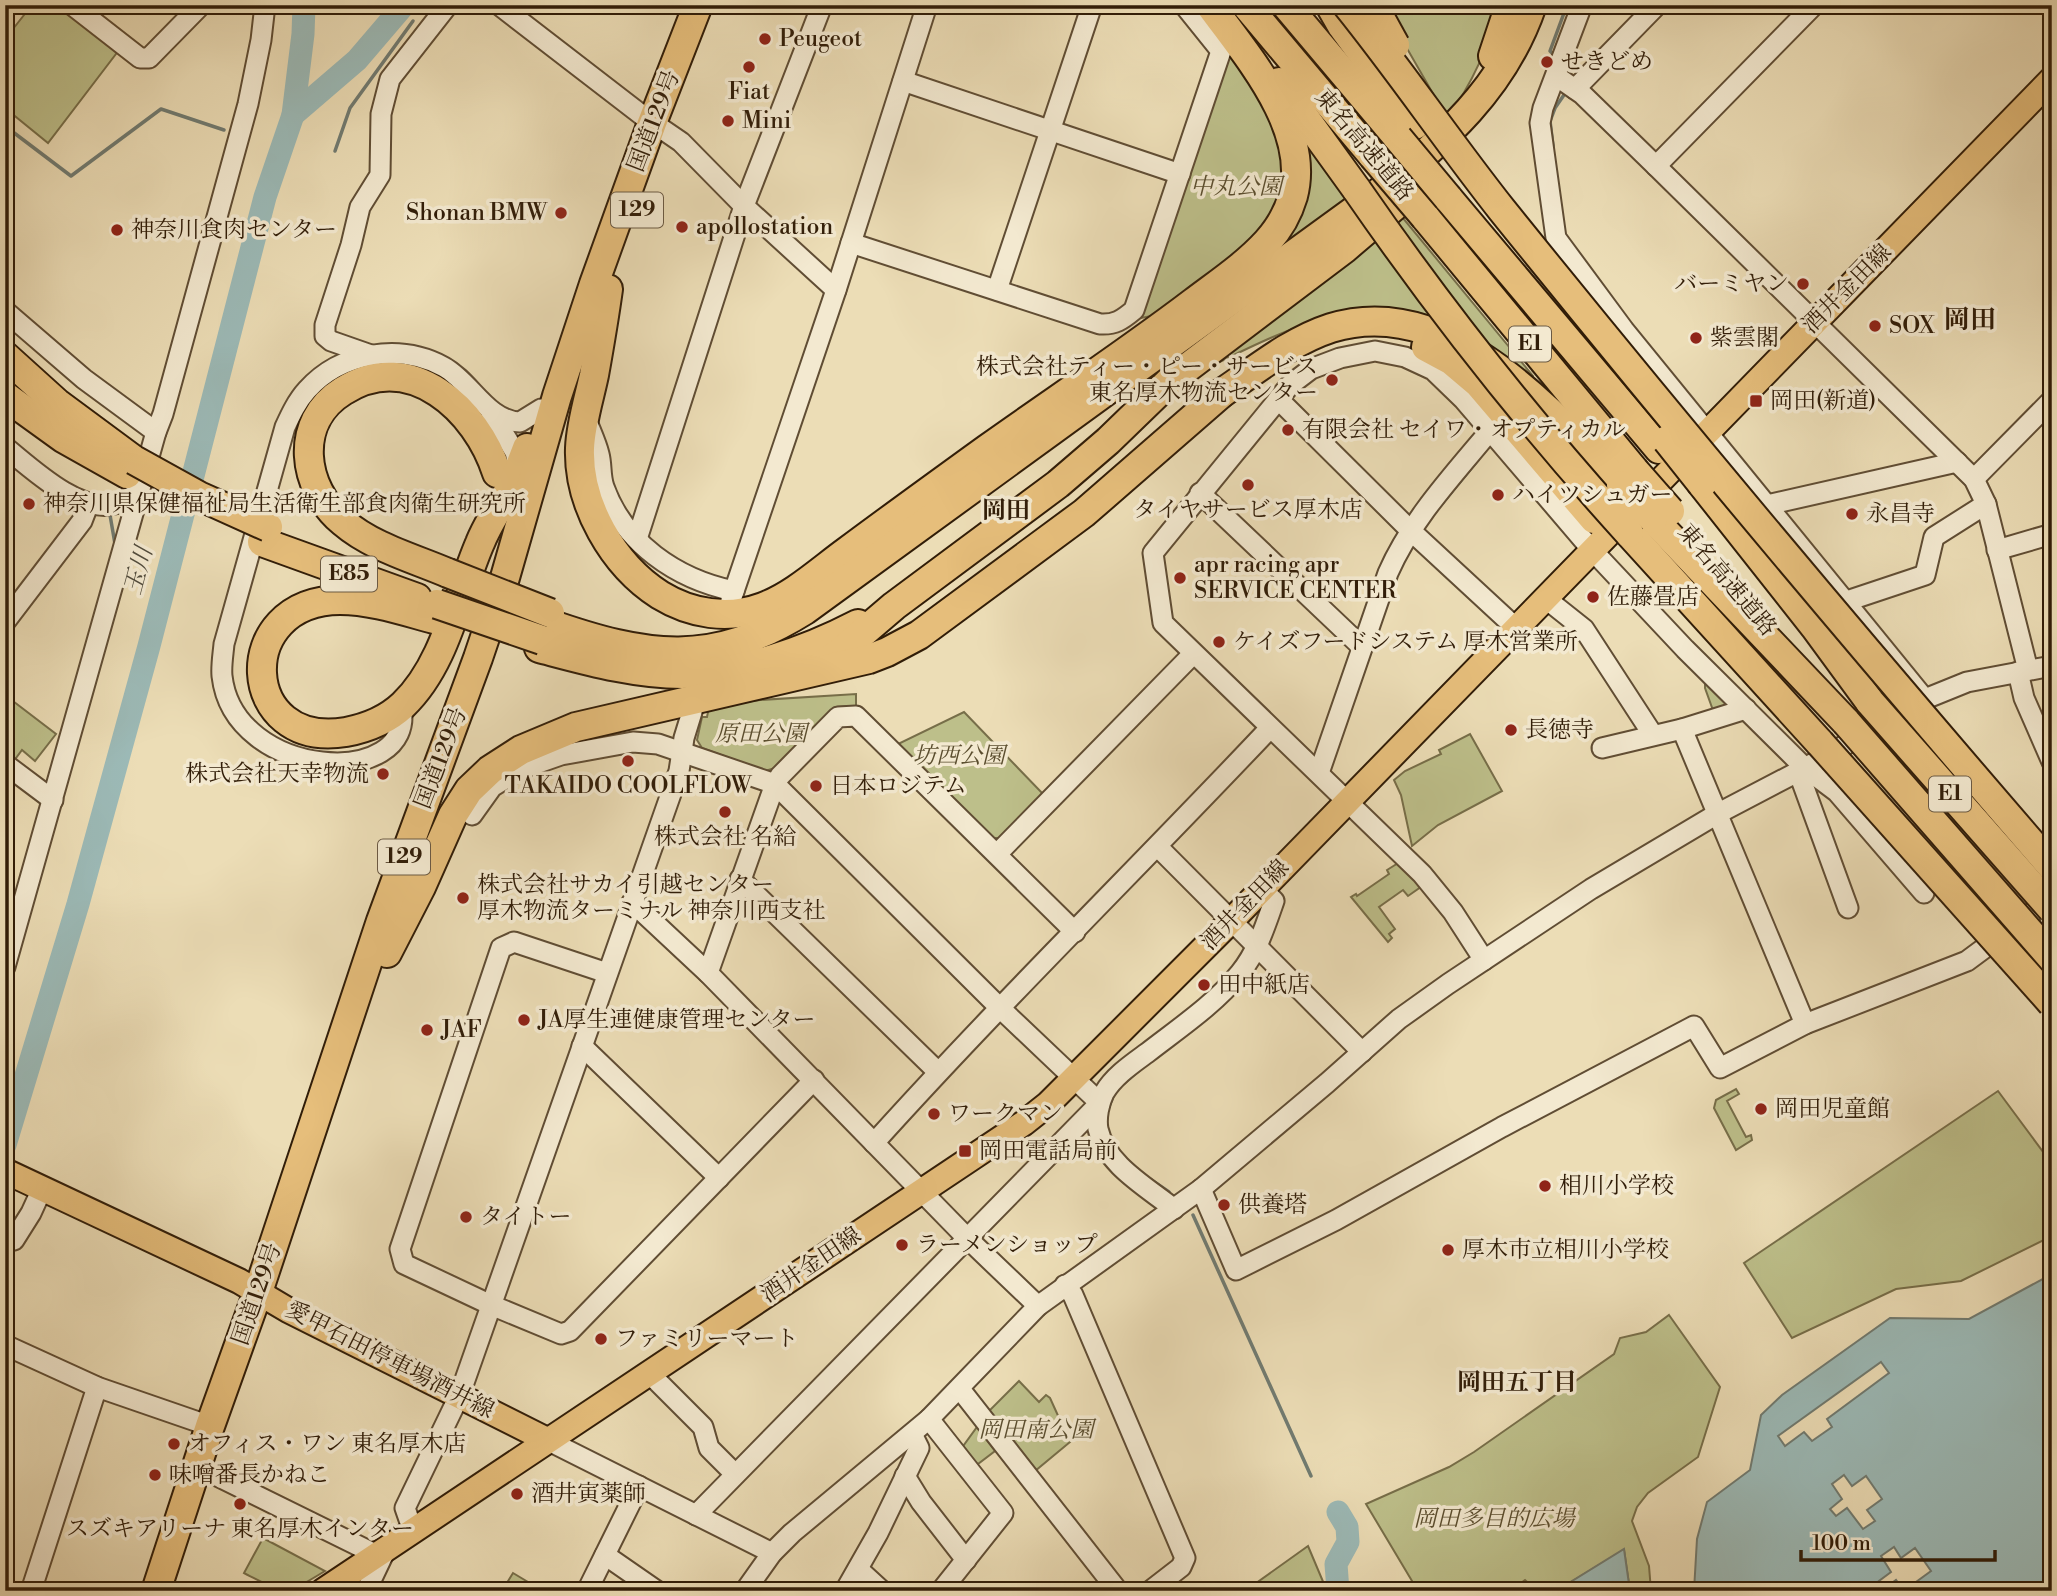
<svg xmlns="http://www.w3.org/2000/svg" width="2057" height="1596" viewBox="0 0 2057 1596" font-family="'Libre Bodoni','Noto Serif JP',serif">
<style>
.green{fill:#bdbf8a;stroke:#776e49;stroke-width:2}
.water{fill:#9cbab7;stroke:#717b71;stroke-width:2;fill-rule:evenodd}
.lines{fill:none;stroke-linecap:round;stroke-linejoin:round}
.stream{stroke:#717b71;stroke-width:3.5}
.river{stroke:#9cbab7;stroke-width:23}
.minor-tunnel{stroke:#c7b793;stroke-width:19;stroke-dasharray:19 10;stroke-linecap:butt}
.highway-tunnel{stroke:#c7b793;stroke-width:28;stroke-dasharray:28 14;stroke-linecap:butt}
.minor-casing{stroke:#604d34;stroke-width:23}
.major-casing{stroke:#311d08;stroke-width:28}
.highway-casing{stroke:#311d08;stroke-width:32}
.minor{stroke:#f3e9d0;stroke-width:19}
.major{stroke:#e6be7b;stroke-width:24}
.highway{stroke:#e6be7b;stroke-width:28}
.highway-bridge-casing{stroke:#311d08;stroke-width:32;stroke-linecap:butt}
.highway-bridge{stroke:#e6be7b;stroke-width:28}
.poi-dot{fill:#8f2418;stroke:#f3e9d0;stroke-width:2.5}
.labels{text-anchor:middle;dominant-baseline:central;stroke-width:7;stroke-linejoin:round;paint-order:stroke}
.shield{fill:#f3e9d0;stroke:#6b5a44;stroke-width:2}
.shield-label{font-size:21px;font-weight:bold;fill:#311d08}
.poi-label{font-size:23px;fill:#311d08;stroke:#f3e9d0;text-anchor:start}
.street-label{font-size:23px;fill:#311d08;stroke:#f3e9d0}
.park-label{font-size:23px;font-style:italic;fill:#5b4e2f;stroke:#f3e9d0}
.neighbourhood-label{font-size:24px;font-weight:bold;fill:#311d08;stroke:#f3e9d0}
.water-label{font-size:24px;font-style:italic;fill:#514c3d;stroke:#f3e9d0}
.quarter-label{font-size:26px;font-weight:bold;fill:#311d08;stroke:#f3e9d0}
</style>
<rect width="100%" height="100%" fill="#ecddb6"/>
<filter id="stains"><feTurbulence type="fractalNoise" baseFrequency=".00286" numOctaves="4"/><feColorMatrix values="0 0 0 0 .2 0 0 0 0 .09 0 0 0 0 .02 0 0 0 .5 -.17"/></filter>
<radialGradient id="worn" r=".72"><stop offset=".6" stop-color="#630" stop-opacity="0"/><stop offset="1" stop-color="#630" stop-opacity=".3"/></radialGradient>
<g class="green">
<polygon points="32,5 60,5 119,50 48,143 5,108 5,39"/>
<path d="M 1382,5 L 1500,5 C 1488,47 1473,83 1447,118 Z"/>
<polygon points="1229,47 1271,108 1289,179 1263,236 1167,313 1141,318"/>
<polygon points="1299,133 1355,200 1173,325 1258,260"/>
<path d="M 1398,212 L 1533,376 L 1530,379 C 1502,361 1474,339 1445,323 C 1368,281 1264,341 1195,374 Z"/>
<polygon points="1705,678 1731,704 1714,713 1705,688"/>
<polygon points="856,694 856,706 835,707 775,768 765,771 702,748 697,740 702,717 707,717 709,707 760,700"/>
<polygon points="5,695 56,734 35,761 22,750 13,762 5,756"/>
<polygon points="964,712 1044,795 1002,838 993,838 898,744"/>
<polygon points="1470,734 1502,791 1438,825 1412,846 1401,795 1394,780 1405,771 1441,754 1439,750"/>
<polygon points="1403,860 1425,884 1408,896 1403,890 1379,907 1395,929 1389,934 1392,938 1388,942 1351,897 1356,894 1357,896 1389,874 1387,870"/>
<polygon points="1736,1089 1739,1094 1727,1101 1746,1137 1751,1135 1752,1140 1736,1150 1714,1108 1716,1100"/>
<polygon points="1998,1091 2052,1164 2052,1232 2048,1238 1961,1281 1896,1289 1792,1338 1744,1263"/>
<polygon points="1669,1315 1720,1387 1698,1457 1648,1493 1637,1507 1632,1521 1649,1566 1651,1591 1630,1591 1624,1550 1556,1591 1537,1591 1525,1580 1510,1591 1418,1591 1366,1504 1449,1467 1474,1452 1614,1354 1620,1338 1646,1332"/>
<polygon points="1019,1381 1039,1402 1046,1395 1050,1398 1070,1442 1035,1471 989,1411"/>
<polygon points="977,1427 995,1451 974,1467 961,1449"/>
<path d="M 263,1538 L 325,1571 C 284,1596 287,1595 244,1573 Z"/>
<polygon points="1308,1546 1327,1591 1245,1591"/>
<polygon points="513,1573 543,1591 502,1591"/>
</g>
<g class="water">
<path d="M 2052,1274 L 2052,1591 L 1922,1591 L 1916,1582 L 1931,1571 L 1915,1548 L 1901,1558 L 1894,1547 L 1881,1556 L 1891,1572 L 1879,1581 L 1885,1588 L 1896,1580 L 1904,1591 L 1694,1591 L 1697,1539 L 1707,1502 L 1750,1470 L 1761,1415 L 1782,1395 L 1890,1318 L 1969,1319 ZM 1881,1362 L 1889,1373 L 1827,1419 L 1832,1427 L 1812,1441 L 1804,1432 L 1785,1446 L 1778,1436 ZM 1844,1475 L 1852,1486 L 1866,1476 L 1882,1499 L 1867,1510 L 1875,1521 L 1863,1529 L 1847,1508 L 1836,1516 L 1830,1509 L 1842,1499 L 1832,1484 Z"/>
<polygon points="1624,1549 1630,1591 1556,1591"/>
</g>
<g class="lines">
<g class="stream">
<polyline points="1554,55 1550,51 1567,5"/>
<polyline points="5,126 71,176 161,109 224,130"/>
<polyline points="1553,146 1550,121 1555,108 1566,92"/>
<polyline points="335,151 350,108 413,21"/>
<polyline points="1441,505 1478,460"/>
<polyline points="110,515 115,544"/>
<polyline points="1122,1085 1143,1067"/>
<polyline points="1107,1111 1113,1096"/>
<polyline points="1150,1179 1169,1192"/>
<polyline points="1193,1215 1311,1476"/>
</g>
<g class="river">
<polyline points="293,115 357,60 404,5"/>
<polyline points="5,1145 78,904 149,646 265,197 293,115 303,34 304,5"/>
<polyline points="1338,1512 1347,1527 1348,1542 1336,1564 1338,1591"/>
</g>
<polyline class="minor-tunnel" points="1518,399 1594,314"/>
<polyline class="highway-tunnel" points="499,543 501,525 500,493"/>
<g class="minor-casing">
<g id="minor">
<polyline points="72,5 140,58 149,58 201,5"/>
<polyline points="499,5 643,116 681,142 744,206 836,290"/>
<polyline points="1582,5 1543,108 1540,123 1556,238 1624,330 1923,697"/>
<polyline points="1556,76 1582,94 1656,166 1974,479 1986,504 2028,670"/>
<polyline points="903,81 1180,174"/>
<polyline points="1575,89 1657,5"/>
<polyline points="1656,166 1814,5"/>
<path d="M 851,243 L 1100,324 C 1115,325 1122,320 1134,310 L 1221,51 L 1184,5"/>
<polyline points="997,290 1092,5"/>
<polyline points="5,311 84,379 156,432"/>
<polyline points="371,355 331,341 325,336 325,325 351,245 360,207 380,175 381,114 390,79 448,5"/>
<polyline points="1278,399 1410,530 1516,628"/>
<polyline points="491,413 515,452 519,469"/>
<path d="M 586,419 C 590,430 596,442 599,454 C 602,465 600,476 604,487 C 624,543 676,579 734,591"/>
<path d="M 5,447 C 31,468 79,514 115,504 C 123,501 132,496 140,493"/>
<polyline points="1974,479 2052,400"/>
<polyline points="1200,493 1362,647"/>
<polyline points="1767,505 1957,462"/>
<polyline points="637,539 744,206 822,5"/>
<polyline points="1997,550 2052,534"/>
<polyline points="1545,598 1584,629 1653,735"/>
<polyline points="731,600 836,290 927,5"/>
<polyline points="1847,601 1925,575 1934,537 1986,504"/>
<polyline points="5,622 82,521 89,503"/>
<polyline points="2018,672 2024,698 2052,762"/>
<path d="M 401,707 C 417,790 234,781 222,676 C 221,666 223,655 224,644 L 285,427 C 291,414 297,401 307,390 C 341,352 400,343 444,367 C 471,382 487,421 520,422 L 541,409"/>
<polyline points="1682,729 1805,1024"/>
<polyline points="1602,748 1682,729 1746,709"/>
<polyline points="5,764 53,800"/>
<polyline points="1798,771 1848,908"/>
<path d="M 1319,773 L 1388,573 C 1413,516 1459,469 1498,421"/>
<polyline points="472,815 492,787 521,769 561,755 633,742 658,744 775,784 1001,1009 1100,1103 696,1515"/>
<polyline points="1158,847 1362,1052"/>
<polyline points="997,854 1193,654"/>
<polyline points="740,879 938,1072"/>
<polyline points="632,902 708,973 968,1239 1038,1306"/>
<polyline points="1484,960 1453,912 1422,874 1163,623 1153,553 1290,385 1311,369 1340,358 1375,351 1405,357 1433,370 1464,400 1592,550 1685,649 1805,768 1837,792 1924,893"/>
<polyline points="5,967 156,432 163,414 248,104 261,40 265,5"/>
<polyline points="607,973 514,942 501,948 400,1249 404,1264 491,1305 561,1334 570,1331 814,1080"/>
<polyline points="708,973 775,784 780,776 838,717 856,716 1075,932"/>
<polyline points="582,1046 719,1178"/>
<path d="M 874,1143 C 1002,1001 1139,867 1270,728"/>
<polyline points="1201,1189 1236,1270 1336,1220 1502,1127 1694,1026 1720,1068 1805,1024 1967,961 2052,898"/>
<path d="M 1174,1209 C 1147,1187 1106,1165 1098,1129 C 1096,1118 1099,1103 1104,1093 C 1114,1076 1132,1064 1147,1053 C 1179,1028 1214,1005 1240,973 C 1257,952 1265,927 1274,901 L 1261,888"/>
<polyline points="14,1240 31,1213 42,1189"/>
<polyline points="1065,1285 1073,1295 1185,1558 1181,1567 1150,1591"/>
<polyline points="5,1345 97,1387 210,1426"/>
<polyline points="649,1373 703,1427 709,1448 735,1474"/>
<polyline points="960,1389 1118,1591"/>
<polyline points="929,1419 1003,1513 941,1591"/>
<polyline points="547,1440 772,1553"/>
<polyline points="213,1474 377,1555"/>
<polyline points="905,1476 921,1502 966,1560"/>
<polyline points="413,1531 405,1508 460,1394 679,771 684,738 692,712"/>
<polyline points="605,1555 657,1591"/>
<polyline points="858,1569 882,1591"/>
<polyline points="31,1591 97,1387"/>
<polyline points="366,1591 386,1549"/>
<polyline points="587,1591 639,1486"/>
<polyline points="745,1591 772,1553 792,1533 929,1419 1038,1306 1201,1189 1327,1083 1399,1019 1448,984 1591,889 1717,814 1805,768 1925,699 1967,682 2052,666"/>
<polyline points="845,1591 878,1533 919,1448 912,1434"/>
</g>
</g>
<g class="major-casing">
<g id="major">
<polyline points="5,1171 239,1281 288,1310 547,1440"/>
<polyline points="323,1591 1024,1123 1048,1104 1232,920 2052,79"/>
</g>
</g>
<g class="highway-casing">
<g id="highway">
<polyline points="1246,5 1373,156"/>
<polyline points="1286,5 1398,138"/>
<polyline points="1330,5 1342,26 1415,125"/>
<polyline points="1493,56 1510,5"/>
<polyline points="1279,82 1357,190"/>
<polyline points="1448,198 1659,449"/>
<polyline points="1425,217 1634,470"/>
<path d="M 608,289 C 604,318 599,347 594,375 C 589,399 581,423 580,448 C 578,504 613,565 660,595 C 691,614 728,620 763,607 C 793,596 820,571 846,552 C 893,517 940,483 987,449 C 1056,400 1127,353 1194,302 C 1219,283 1246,265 1267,242 C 1279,229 1288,213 1293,196 C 1311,128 1247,56 1210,5"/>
<polyline points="1426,347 1452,361 1478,383 1594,519"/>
<polyline points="5,356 57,403 134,460"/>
<polyline points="5,396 63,438 127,474"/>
<path d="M 1208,402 C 1248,377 1285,343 1331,328 C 1448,292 1549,410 1621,485"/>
<polyline points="1702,484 1815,627 1870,702"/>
<polyline points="1655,521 1846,722"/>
<polyline points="1629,533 1820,743"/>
<polyline points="262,542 417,598"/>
<path d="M 448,573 C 413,558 372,547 343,522 C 302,488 293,422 343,391 C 411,348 477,410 497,473"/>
<path d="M 434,619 C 404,611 372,600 340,600 C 231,601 239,750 346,732 C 367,728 387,720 403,705 C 446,664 457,596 480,543 C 488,523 500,506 511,487 C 517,475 522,461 527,448"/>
<path d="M 547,623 C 647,658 712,668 805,610 L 1377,194 C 1444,139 1503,90 1532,5"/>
<path d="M 539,648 C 585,660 633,674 682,674 C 741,674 806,651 858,624"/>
<polyline points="822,665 839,653 894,606 1058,484 1108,441 1171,380 1344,249 1425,180"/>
<polyline points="387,953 421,887 453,815 469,790 490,770 521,750 576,727 869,659 887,652 919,635 1084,513 1223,392"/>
<polyline points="156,1591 210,1426 258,1292 381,921 478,658 504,581 557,396 594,284 652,123 698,5"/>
</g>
</g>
<use href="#minor" class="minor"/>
<use href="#major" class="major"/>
<use href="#highway" class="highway"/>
<g class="highway-bridge-casing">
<g id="highway-bridge">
<path d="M 1347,5 C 1401,72 1449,143 1502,210 C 1681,432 1865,651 2052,867"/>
<polyline points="1373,5 1395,45"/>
<polyline points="1398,138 1448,198"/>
<polyline points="1373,156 1425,217"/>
<path d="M 1357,190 C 1440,310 1531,425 1629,533"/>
<polyline points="1667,440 1702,484"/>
<polyline points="134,460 199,496 268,527"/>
<polyline points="1634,470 1670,511"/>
<polyline points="1621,485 1653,519"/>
<polyline points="448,573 550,613"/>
<polyline points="437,604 542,640"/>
<polyline points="1870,702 2052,909"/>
<polyline points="1846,722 2052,958"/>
<polyline points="1820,743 2052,1003"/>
</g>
</g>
<use href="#highway-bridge" class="highway-bridge"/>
</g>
<g class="poi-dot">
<circle cx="765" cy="39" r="7"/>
<circle cx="1547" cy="62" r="7"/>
<circle cx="749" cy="67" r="7"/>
<circle cx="728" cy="121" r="7"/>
<circle cx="561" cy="213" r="7"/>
<circle cx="682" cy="227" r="7"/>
<circle cx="117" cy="230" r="7"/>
<circle cx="1803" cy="284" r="7"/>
<circle cx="1875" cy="326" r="7"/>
<circle cx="1696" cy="338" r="7"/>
<circle cx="1332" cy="380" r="7"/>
<rect x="1749" y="394" width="14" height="14" rx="3.5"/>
<circle cx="1288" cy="430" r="7"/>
<circle cx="1248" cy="485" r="7"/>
<circle cx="1498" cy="495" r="7"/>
<circle cx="29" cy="504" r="7"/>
<circle cx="1852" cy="514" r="7"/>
<circle cx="1180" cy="578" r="7"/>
<circle cx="1593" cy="597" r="7"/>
<circle cx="1219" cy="642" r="7"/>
<circle cx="1511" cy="730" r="7"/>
<circle cx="628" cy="761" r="7"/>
<circle cx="383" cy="774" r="7"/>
<circle cx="816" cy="786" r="7"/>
<circle cx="725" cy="812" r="7"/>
<circle cx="463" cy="898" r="7"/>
<circle cx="1204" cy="985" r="7"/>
<circle cx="524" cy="1020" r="7"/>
<circle cx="427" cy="1030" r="7"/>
<circle cx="1761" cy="1109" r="7"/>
<circle cx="934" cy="1114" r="7"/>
<rect x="958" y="1144" width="14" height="14" rx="3.5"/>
<circle cx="1545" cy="1186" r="7"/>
<circle cx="1224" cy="1205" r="7"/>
<circle cx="466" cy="1217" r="7"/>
<circle cx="902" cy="1245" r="7"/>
<circle cx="1448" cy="1250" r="7"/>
<circle cx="601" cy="1339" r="7"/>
<circle cx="174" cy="1444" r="7"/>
<circle cx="155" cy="1475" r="7"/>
<circle cx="517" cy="1494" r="7"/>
<circle cx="240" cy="1504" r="7"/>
</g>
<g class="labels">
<g class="shield">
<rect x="611" y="192.5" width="52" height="35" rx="5"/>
<rect x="1509" y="326.5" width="42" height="35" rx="5"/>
<rect x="321" y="556.5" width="56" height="35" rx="5"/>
<rect x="1929" y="776.5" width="42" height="35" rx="5"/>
<rect x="378" y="839.5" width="52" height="35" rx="5"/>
</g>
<g class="shield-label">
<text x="637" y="210">129</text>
<text x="1530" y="344">E1</text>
<text x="349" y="574">E85</text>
<text x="1950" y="794">E1</text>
<text x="404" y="857">129</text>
</g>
<g class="poi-label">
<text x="779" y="39">Peugeot</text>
<text x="1561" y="62">せきどめ</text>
<text x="749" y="92" text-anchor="middle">Fiat</text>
<text x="742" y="121">Mini</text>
<text x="547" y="213" text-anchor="end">Shonan BMW</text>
<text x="696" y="227">apollostation</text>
<text x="131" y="230">神奈川食肉センター</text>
<text x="1789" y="284" text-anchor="end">バーミヤン</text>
<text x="1889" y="326">SOX</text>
<text x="1710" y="338">紫雲閣</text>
<text x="1318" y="367" text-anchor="end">株式会社ティー・ピー・サービス<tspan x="1318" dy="26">東名厚木物流センター</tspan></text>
<text x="1770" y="401">岡田(新道)</text>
<text x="1302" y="430">有限会社 セイワ・オプティカル</text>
<text x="1512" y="495">ハイツシュガー</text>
<text x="43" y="504">神奈川県保健福祉局生活衛生部食肉衛生研究所</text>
<text x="1248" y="510" text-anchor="middle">タイヤサービス厚木店</text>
<text x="1866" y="514">永昌寺</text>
<text x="1194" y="565">apr racing apr<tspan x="1194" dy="26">SERVICE CENTER</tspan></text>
<text x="1607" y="597">佐藤畳店</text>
<text x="1233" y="642">ケイズフードシステム 厚木営業所</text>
<text x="1525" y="730">長徳寺</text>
<text x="369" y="774" text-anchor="end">株式会社天幸物流</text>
<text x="628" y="786" text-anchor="middle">TAKAIDO COOLFLOW</text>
<text x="830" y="786">日本ロジテム</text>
<text x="725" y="837" text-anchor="middle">株式会社 名給</text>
<text x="477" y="885">株式会社サカイ引越センター<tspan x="477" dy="26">厚木物流ターミナル 神奈川西支社</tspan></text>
<text x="1218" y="985">田中紙店</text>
<text x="538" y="1020">JA厚生連健康管理センター</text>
<text x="441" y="1030">JAF</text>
<text x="1775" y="1109">岡田児童館</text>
<text x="948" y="1114">ワークマン</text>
<text x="979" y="1151">岡田電話局前</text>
<text x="1559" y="1186">相川小学校</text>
<text x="1238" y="1205">供養塔</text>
<text x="480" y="1217">タイトー</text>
<text x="916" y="1245">ラーメンショップ</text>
<text x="1462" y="1250">厚木市立相川小学校</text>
<text x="615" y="1339">ファミリーマート</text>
<text x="188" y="1444">オフィス・ワン 東名厚木店</text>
<text x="169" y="1475">味噌番長かねこ</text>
<text x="531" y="1494">酒井寅薬師</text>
<text x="240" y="1529" text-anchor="middle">スズキアリーナ 東名厚木インター</text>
</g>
<g class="street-label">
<text transform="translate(654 121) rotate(-69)">国道129号</text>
<text transform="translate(1364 145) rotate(50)">東名高速道路</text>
<text transform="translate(1847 289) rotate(-45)">酒井金田線</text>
<text transform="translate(1727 580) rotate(50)">東名高速道路</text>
<text transform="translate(441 758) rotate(-69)">国道129号</text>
<text transform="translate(1245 905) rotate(-46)">酒井金田線</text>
<text transform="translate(811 1265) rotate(-34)">酒井金田線</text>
<text transform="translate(257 1294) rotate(-71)">国道129号</text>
<text transform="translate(390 1360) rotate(27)">愛甲石田停車場酒井線</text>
</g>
<g class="park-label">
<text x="1236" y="187">中丸公園</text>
<text x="761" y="734">原田公園</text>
<text x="959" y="756">坊西公園</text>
<text x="1036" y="1430">岡田南公園</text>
<text x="1494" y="1519">岡田多目的広場</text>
</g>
<g class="neighbourhood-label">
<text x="1006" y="511">岡田</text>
<text x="1517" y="1383">岡田五丁目</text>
</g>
<g class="water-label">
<text transform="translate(139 571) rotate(-75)">玉川</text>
</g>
<g class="quarter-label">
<text x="1970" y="320">岡田</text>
</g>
</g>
<rect width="2057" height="1596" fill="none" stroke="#ecddb6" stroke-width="28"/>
<rect x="7" y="7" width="2043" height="1582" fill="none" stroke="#311d08" stroke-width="3.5"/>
<rect x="14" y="14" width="2029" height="1568" fill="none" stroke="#311d08" stroke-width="2"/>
<path d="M1801 1550v10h194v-10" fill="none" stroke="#311d08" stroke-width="3.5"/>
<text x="1812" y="1550" font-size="21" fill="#311d08" stroke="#f3e9d0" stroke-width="5" paint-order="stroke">100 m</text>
<rect width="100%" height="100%" filter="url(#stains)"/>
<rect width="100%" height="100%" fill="url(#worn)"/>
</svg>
